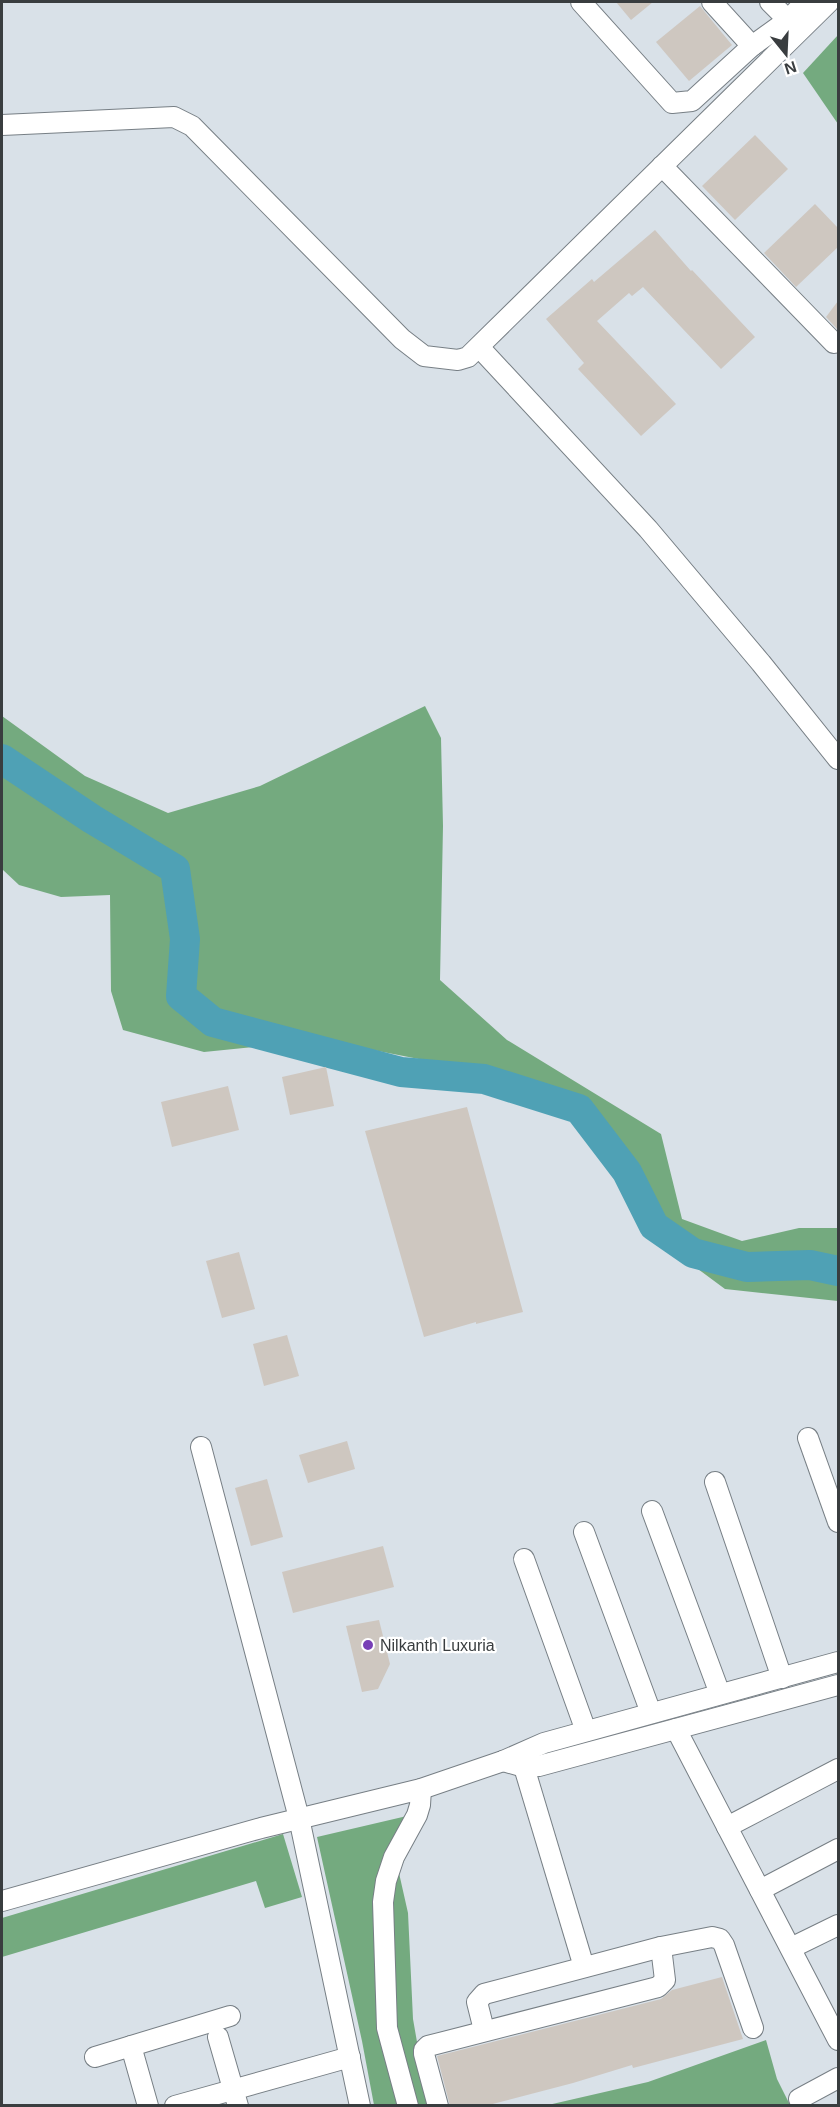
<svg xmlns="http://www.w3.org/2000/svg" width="840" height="2107" viewBox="0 0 840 2107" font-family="Helvetica,sans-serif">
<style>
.forest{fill:#74aa7f}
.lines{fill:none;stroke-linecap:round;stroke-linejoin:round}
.river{stroke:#4fa1b5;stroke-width:30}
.building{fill:#cec7c0}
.minor-casing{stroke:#777f85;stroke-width:22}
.minor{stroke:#fff;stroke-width:20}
.poi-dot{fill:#783fb6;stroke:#fff;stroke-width:2}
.labels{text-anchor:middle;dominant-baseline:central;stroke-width:4.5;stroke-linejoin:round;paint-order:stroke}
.poi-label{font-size:16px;fill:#393d3f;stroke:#fff;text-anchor:start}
</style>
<rect width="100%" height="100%" fill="#d9e1e8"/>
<g class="forest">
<polygon points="838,35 838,124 803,73"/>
<polygon points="425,706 441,738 443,826 440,980 507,1040 661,1134 682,1219 742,1241 799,1228 838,1228 838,1301 725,1289 656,1238 639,1164 585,1104 530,1085 429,1061 322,1040 204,1052 123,1030 111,991 110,895 61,897 19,885 2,869 2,716 85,776 168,813 260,786"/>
<polygon points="424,1812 399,1873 408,1913 413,2019 428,2105 374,2105 362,2041 317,1837"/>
<polygon points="283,1834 302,1897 265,1908 256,1881 2,1957 2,1918"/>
<polygon points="766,2040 777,2079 790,2105 548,2105 648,2082"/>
</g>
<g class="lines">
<polyline class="river" points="2,759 92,819 175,869 185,939 181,996 213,1022 401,1072 484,1079 579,1109 627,1172 654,1226 693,1253 747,1267 810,1265 838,1271"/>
</g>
<g class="building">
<polygon points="616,2 653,2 631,20"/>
<polygon points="700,6 732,45 689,81 656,42"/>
<polygon points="755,135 788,169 735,220 702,186"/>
<polygon points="815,204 838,228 838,247 796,287 764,253"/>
<polygon points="655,230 691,271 692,270 755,337 721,369 643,287 632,296 629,293 597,321 676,404 641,436 578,369 584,363 546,319 592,279 594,282"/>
<polygon points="838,301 838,330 826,317"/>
<polygon points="326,1067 334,1106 290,1115 282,1077"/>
<polygon points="228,1086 239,1130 172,1147 161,1102"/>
<polygon points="467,1107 523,1312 476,1324 476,1322 424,1337 365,1131"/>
<polygon points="239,1252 255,1309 222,1318 206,1261"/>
<polygon points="287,1335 299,1376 264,1386 253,1344"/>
<polygon points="347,1441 355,1469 308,1483 299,1455"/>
<polygon points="267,1479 283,1537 251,1546 235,1488"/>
<polygon points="383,1546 394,1587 293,1613 282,1572"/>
<polygon points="379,1620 390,1664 378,1689 362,1692 346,1626"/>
<polygon points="722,1977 743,2039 633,2068 632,2065 573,2083 485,2106 450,2106 437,2056 661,1999 672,1990"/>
</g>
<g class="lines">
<g class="minor-casing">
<g id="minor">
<polyline points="581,2 672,103 692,101 752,46 788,20 805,2"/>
<polyline points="712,2 752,46"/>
<polyline points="770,2 788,20"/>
<polyline points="2,125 174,117 192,126 402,339 424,356 458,360 468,357 829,2"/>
<polyline points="662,166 834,343"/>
<polyline points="479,347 648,529 761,663 838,759"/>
<polyline points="808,1438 838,1522"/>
<polyline points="201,1447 299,1818 360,2106"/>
<polyline points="715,1482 782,1678"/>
<polyline points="652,1511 720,1694"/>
<polyline points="584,1532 651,1713"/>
<polyline points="524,1559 586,1731"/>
<polyline points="676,1729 838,2040"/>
<polyline points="503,1761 524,1767 539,1766 838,1685"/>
<polyline points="524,1767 584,1967"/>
<polyline points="727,1827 838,1769"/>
<polyline points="760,1890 838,1849"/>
<polyline points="2,1901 261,1828 421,1789 503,1761 544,1743 838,1662"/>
<polyline points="791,1948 838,1925"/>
<polyline points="484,2030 477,2002 484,1994 661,1947 712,1937 720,1939 724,1945 753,2028"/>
<polyline points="218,2037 238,2106"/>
<polyline points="131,2046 148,2106"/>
<polyline points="95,2057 230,2016"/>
<polyline points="799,2099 838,2078"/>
<polyline points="175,2106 350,2057"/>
<polyline points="408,2106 387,2028 383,1902 386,1881 394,1857 417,1815 420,1805 421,1789"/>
<polyline points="438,2106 424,2054 424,2050 428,2046 658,1987 665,1980 661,1947"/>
</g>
</g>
<use href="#minor" class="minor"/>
</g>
<circle class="poi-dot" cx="368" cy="1645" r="6"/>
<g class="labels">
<g class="poi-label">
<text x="380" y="1645">Nilkanth Luxuria</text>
</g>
</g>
<rect width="840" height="2107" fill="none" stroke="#393d3f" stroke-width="6"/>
<g transform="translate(786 54) rotate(162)" stroke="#ffffff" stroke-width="4.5" paint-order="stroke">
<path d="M0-4.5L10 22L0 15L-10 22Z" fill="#393d3f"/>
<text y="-9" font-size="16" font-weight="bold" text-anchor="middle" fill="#393d3f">N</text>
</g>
</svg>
